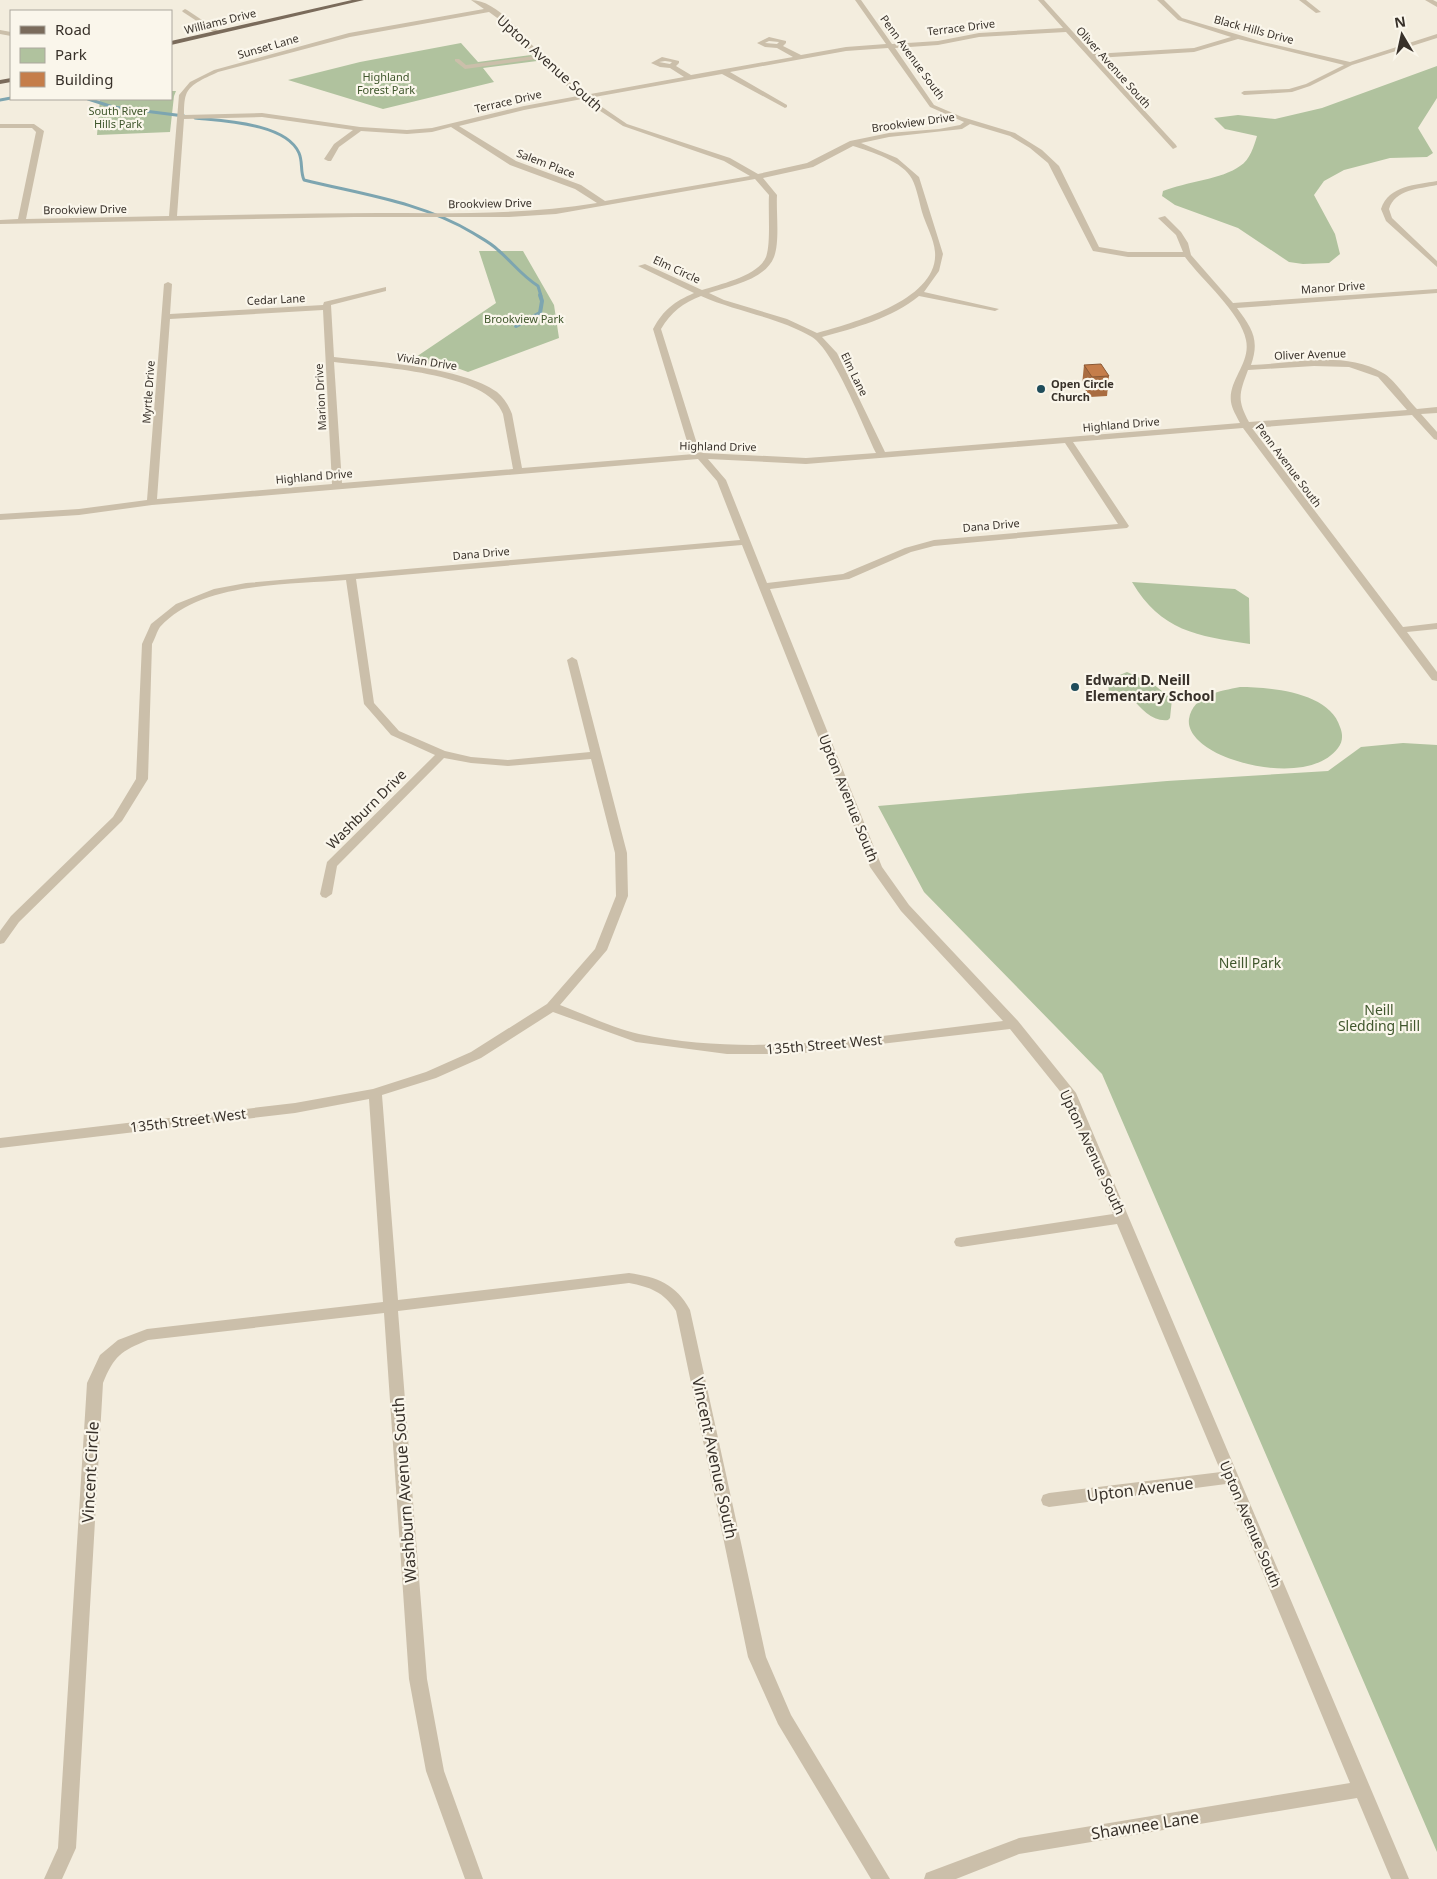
<svg xmlns="http://www.w3.org/2000/svg" width="1437" height="1879" viewBox="0 0 1437 1879" font-family="'Noto Sans',sans-serif">
<style>
.green{fill:#b0c29e}
.lines{fill:none;stroke-linecap:round;stroke-linejoin:round}
.stream-far1{stroke:#7da5b0;stroke-width:3}
.stream{stroke:#7da5b0;stroke-width:4}
.minor{fill:#cbbfaa;fill-rule:evenodd}
.major{fill:#7a6b5b;fill-rule:evenodd}
.wall{fill:#a96c40}
.building{fill:#c57d4a;stroke:#8a5834}
.poi-dot{fill:#1f4c5a;stroke:#faf6eb;stroke-width:2}
.labels{text-anchor:middle;dominant-baseline:central;stroke-width:4.5;stroke-linejoin:round;paint-order:stroke}
.far-street-label{font-size:11px;fill:#38312a;stroke:#faf6eb}
.far-park-label{font-size:11px;fill:#40572d;stroke:#faf6eb}
.far-poi-label{font-size:11px;font-weight:bold;fill:#38312a;stroke:#faf6eb;text-anchor:start}
.street-label{font-size:14px;fill:#38312a;stroke:#faf6eb}
.poi-label{font-size:14px;font-weight:bold;fill:#38312a;stroke:#faf6eb;text-anchor:start}
.park-label{font-size:14px;fill:#40572d;stroke:#faf6eb}
.near-street-label{font-size:16px;fill:#38312a;stroke:#faf6eb}
</style>
<rect width="100%" height="100%" fill="#f3edde"/>
<g class="green">
<polygon points="461,43 478,62 531,55 537,61 483,68 494,82 383,109 288,80 360,62"/>
<path d="M 1437,66 L 1437,98 L 1418,128 L 1433,153 L 1427,157 L 1390,158 L 1344,170 L 1324,181 L 1314,195 L 1335,234 L 1340,254 L 1329,263 L 1303,264 L 1289,262 L 1238,228 L 1175,205 L 1162,196 L 1163,191 C 1185,182 1223,179 1240,166 C 1250,160 1254,146 1257,136 L 1225,129 L 1214,118 L 1238,115 L 1275,119 L 1322,108 Z"/>
<polygon points="171,91 176,91 174,96 170,132 97,135 100,99 171,99"/>
<polygon points="479,251 523,251 554,305 559,338 468,372 457,368 410,361 496,303"/>
<path d="M 1132,582 L 1235,589 L 1249,598 L 1250,644 C 1197,636 1161,631 1132,582 Z"/>
<path d="M 1127,672 L 1153,684 L 1172,699 L 1170,718 L 1168,720 C 1153,722 1141,709 1132,698 L 1113,698 L 1109,695 L 1108,680 Z"/>
<path d="M 1240,687 C 1270,687 1330,692 1340,727 C 1343,734 1343,742 1338,748 C 1313,781 1243,768 1213,751 C 1202,745 1187,733 1189,719 C 1193,695 1220,691 1240,687 Z"/>
<polygon points="1403,743 1437,745 1437,1852 1102,1074 924,892 878,806 1167,781 1328,771 1361,747"/>
</g>
<g class="lines">
<g class="stream-far1">
<polyline points="88,99 113,107 184,116"/>
<polyline points="0,100 11,98"/>
<path d="M 195,118 C 223,121 286,123 299,153 C 303,162 300,171 304,180 C 360,194 422,202 473,233 C 481,238 491,243 498,250 C 512,262 522,276 538,286 L 541,296"/>
</g>
<polyline class="stream" points="516,326 540,313 542,301 540,295"/>
<g class="minor">
<path d="M 471,0 C 498,0 525,38 542,56 C 555,70 570,83 585,95 L 684,77 L 670,68 L 660,67 L 651,63 L 662,57 L 679,61 L 679,63 L 676,66 L 691,75 L 793,57 L 777,48 L 765,47 L 757,43 L 769,37 L 786,41 L 786,43 L 783,46 L 801,55 L 846,47 L 886,44 L 855,0 L 861,0 L 892,44 L 938,41 L 979,33 L 1063,28 L 1038,0 L 1044,0 L 1093,54 L 1194,48 L 1231,37 L 1178,20 L 1157,0 L 1164,0 L 1182,18 L 1263,42 L 1350,62 L 1437,34 L 1437,38 L 1352,65 L 1310,86 L 1292,92 L 1244,95 L 1241,93 L 1244,91 L 1289,89 L 1306,84 L 1344,65 L 1238,39 L 1194,52 L 1096,58 L 1176,145 L 1177,147 L 1173,149 L 1066,32 L 979,37 L 938,45 L 895,48 L 934,105 L 962,117 L 1015,133 L 1042,150 L 1059,166 L 1099,247 L 1128,252 L 1183,252 L 1176,235 L 1158,218 L 1165,216 L 1181,232 L 1188,243 L 1191,255 L 1233,303 L 1437,289 L 1437,293 L 1237,308 C 1252,328 1260,340 1251,365 C 1292,364 1344,350 1383,373 C 1394,379 1407,399 1417,409 L 1437,407 L 1437,413 L 1421,414 L 1437,432 L 1437,440 L 1434,439 L 1412,415 L 1252,428 L 1403,627 L 1437,623 L 1437,629 L 1407,632 L 1437,672 L 1437,681 L 1432,680 L 1243,428 L 1073,442 L 1129,526 L 1127,528 L 934,546 L 911,552 L 849,579 L 770,589 L 882,867 L 909,905 L 1018,1021 L 1076,1093 L 1409,1879 L 1391,1879 L 1357,1798 L 1019,1854 L 956,1879 L 924,1879 L 926,1873 L 1019,1838 L 1350,1783 L 1226,1484 L 1049,1507 L 1043,1505 L 1041,1500 L 1043,1495 L 1049,1493 L 1221,1472 L 1117,1224 L 961,1247 L 956,1246 L 954,1242 L 956,1238 L 961,1237 L 1113,1214 L 1063,1095 L 1010,1029 L 794,1054 L 727,1054 L 636,1042 L 553,1012 L 481,1058 L 436,1078 L 382,1095 L 398,1300 L 629,1273 C 657,1277 676,1284 690,1310 L 766,1657 L 791,1715 L 890,1879 L 871,1879 L 778,1724 L 748,1657 L 676,1311 C 664,1292 650,1287 629,1283 L 398,1311 L 427,1679 L 444,1771 L 483,1879 L 465,1879 L 426,1771 L 409,1679 L 384,1313 L 148,1340 C 121,1351 114,1356 103,1383 L 76,1848 L 62,1879 L 44,1879 L 58,1848 L 87,1383 L 100,1355 L 118,1340 L 147,1329 L 383,1302 L 369,1099 L 295,1113 L 0,1148 L 0,1138 L 295,1103 L 373,1089 L 426,1072 L 471,1052 L 547,1004 L 595,949 L 616,896 L 615,853 L 591,759 L 508,766 L 471,763 L 444,758 L 337,866 L 332,894 L 326,898 L 322,897 L 320,894 L 327,862 L 435,755 L 391,735 L 364,704 L 346,580 C 290,585 201,581 160,627 C 157,631 155,639 152,644 L 148,779 L 122,821 L 19,922 L 4,943 L 0,944 L 0,931 L 11,916 L 113,817 L 136,779 L 142,644 L 151,624 L 176,604 L 214,589 L 246,583 L 740,540 L 717,481 L 698,459 L 152,505 L 79,515 L 0,520 L 0,514 L 79,509 L 147,500 L 164,284 L 168,282 L 172,284 L 170,314 L 323,305 L 324,302 L 386,287 L 386,291 L 331,305 L 334,357 C 377,362 463,367 497,392 C 504,398 509,406 512,414 L 522,468 L 694,454 L 689,448 L 653,329 C 664,309 674,302 694,293 L 638,266 L 645,264 L 702,290 C 720,284 758,276 766,257 C 771,244 768,210 769,195 L 755,179 L 556,214 L 509,217 L 354,217 L 0,224 L 0,220 L 18,219 L 36,132 L 32,128 L 0,128 L 0,124 L 34,124 L 44,131 L 26,219 L 169,216 L 179,95 L 190,82 L 214,70 L 349,33 L 484,9 ZM 489,12 L 511,28 L 534,56 L 466,65 L 459,59 L 455,59 L 455,61 L 465,69 L 537,59 L 578,96 L 524,106 L 432,128 L 407,130 L 360,127 L 262,113 L 184,115 C 184,109 184,100 186,95 C 190,83 208,77 218,72 L 350,37 ZM 769,41 L 779,42 L 777,44 L 765,43 ZM 888,48 L 930,107 L 964,122 L 960,125 L 939,129 L 889,133 L 850,141 L 807,163 L 758,174 L 730,158 L 627,124 L 589,98 L 722,74 L 785,108 L 787,107 L 787,105 L 730,72 L 846,51 ZM 665,61 L 672,62 L 670,64 L 659,62 ZM 582,99 L 623,126 L 724,161 L 750,176 L 605,201 L 581,185 L 516,161 L 459,126 L 524,110 ZM 262,117 L 353,130 L 334,144 L 324,159 L 328,161 L 331,161 L 339,147 L 361,131 L 407,134 L 432,132 L 451,127 L 510,165 L 575,189 L 597,203 C 524,215 451,213 378,213 C 311,213 244,215 177,216 L 184,119 ZM 970,124 L 1010,136 L 1030,148 L 1048,163 L 1093,251 L 1128,257 L 1185,257 C 1202,280 1241,313 1246,340 C 1251,363 1228,380 1231,402 C 1232,409 1237,417 1240,423 L 885,452 L 837,353 L 822,337 C 855,328 892,318 919,296 L 995,311 L 999,309 L 924,292 L 939,271 L 943,254 L 919,177 L 897,158 L 861,143 L 889,137 L 962,129 ZM 853,146 C 870,151 904,162 912,179 C 917,189 919,201 922,212 C 926,225 934,239 935,252 C 939,300 852,323 817,333 L 787,319 L 724,300 L 709,293 C 730,286 765,280 774,257 C 780,241 776,212 777,195 L 763,178 L 813,167 ZM 701,296 C 737,312 778,317 812,337 C 834,351 863,426 876,453 L 806,458 L 703,453 L 698,447 L 661,329 C 671,312 683,303 701,296 ZM 323,310 L 332,484 L 157,499 L 170,319 ZM 334,362 C 374,367 489,372 503,414 L 513,469 L 342,483 ZM 1314,366 L 1349,367 L 1378,377 L 1407,410 L 1249,422 C 1237,400 1239,394 1248,370 ZM 1065,443 L 1118,524 L 934,540 L 905,548 L 843,574 L 767,583 L 726,480 L 708,459 L 806,464 ZM 742,545 L 870,867 L 901,911 L 1003,1021 C 882,1035 760,1059 639,1034 C 615,1029 584,1014 560,1005 L 607,950 L 628,896 L 627,853 L 577,660 L 572,657 L 567,660 L 590,752 L 508,760 L 471,757 L 445,751 L 399,731 L 374,703 L 356,579 Z"/>
<polygon points="1299,0 1306,0 1321,12 1316,13"/>
<polygon points="1425,0 1433,0 1437,2 1437,7"/>
<polygon points="185,9 187,10 220,32 215,33 183,12 182,11"/>
<polygon points="0,30 11,32 11,36 0,34"/>
<path d="M 1437,181 L 1437,185 C 1419,189 1395,189 1389,209 L 1392,218 L 1437,261 L 1437,267 L 1386,221 L 1381,209 C 1389,185 1416,185 1437,181 Z"/>
</g>
<g class="major">
<polygon points="352,0 364,0 171,45 171,41"/>
<polygon points="11,78 11,82 0,84 0,80"/>
</g>
</g>
<polygon class="wall" points="1084,365 1109,376 1107,396 1090,397 1082,385"/>
<polygon class="building" points="1101,364 1109,376 1092,377 1084,365"/>
<g class="poi-dot">
<circle cx="1041" cy="389" r="5"/>
<circle cx="1075" cy="687" r="5"/>
</g>
<g class="labels">
<g class="far-street-label">
<text transform="translate(220 21) rotate(-14)">Williams Drive</text>
<text transform="translate(961 27) rotate(-7)">Terrace Drive</text>
<text transform="translate(1254 29) rotate(15)">Black Hills Drive</text>
<text transform="translate(268 46) rotate(-16)">Sunset Lane</text>
<text transform="translate(913 57) rotate(54)">Penn Avenue South</text>
<text transform="translate(1114 67) rotate(48)">Oliver Avenue South</text>
<text transform="translate(508 101) rotate(-13)">Terrace Drive</text>
<text transform="translate(913 122) rotate(-8)">Brookview Drive</text>
<text transform="translate(546 163) rotate(21)">Salem Place</text>
<text transform="translate(490 203) rotate(-1)">Brookview Drive</text>
<text transform="translate(85 209) rotate(-1)">Brookview Drive</text>
<text transform="translate(677 269) rotate(25)">Elm Circle</text>
<text transform="translate(1333 287) rotate(-4)">Manor Drive</text>
<text transform="translate(276 299) rotate(-3)">Cedar Lane</text>
<text transform="translate(1310 354) rotate(-2)">Oliver Avenue</text>
<text transform="translate(427 361) rotate(9)">Vivian Drive</text>
<text transform="translate(855 374) rotate(64)">Elm Lane</text>
<text transform="translate(148 392) rotate(-86)">Myrtle Drive</text>
<text transform="translate(320 397) rotate(-93)">Marion Drive</text>
<text transform="translate(1121 424) rotate(-5)">Highland Drive</text>
<text transform="translate(718 446) rotate(1)">Highland Drive</text>
<text transform="translate(1289 465) rotate(53)">Penn Avenue South</text>
<text transform="translate(314 476) rotate(-5)">Highland Drive</text>
<text transform="translate(991 525) rotate(-5)">Dana Drive</text>
<text transform="translate(481 553) rotate(-5)">Dana Drive</text>
</g>
<g class="far-park-label">
<text x="386" y="76">Highland<tspan x="386" dy="13">Forest Park</tspan></text>
<text x="118" y="110">South River<tspan x="118" dy="13">Hills Park</tspan></text>
<text x="524" y="318">Brookview Park</text>
</g>
<g class="far-poi-label">
<text x="1051" y="383">Open Circle<tspan x="1051" dy="13">Church</tspan></text>
</g>
<g class="street-label">
<text transform="translate(550 63) rotate(42)">Upton Avenue South</text>
<text transform="translate(849 798) rotate(68)">Upton Avenue South</text>
<text transform="translate(366 809) rotate(-45)">Washburn Drive</text>
<text transform="translate(824 1044) rotate(-5)">135th Street West</text>
<text transform="translate(188 1120) rotate(-7)">135th Street West</text>
<text transform="translate(1093 1152) rotate(65)">Upton Avenue South</text>
<text transform="translate(1251 1524) rotate(67)">Upton Avenue South</text>
</g>
<g class="poi-label">
<text x="1085" y="679">Edward D. Neill<tspan x="1085" dy="16">Elementary School</tspan></text>
</g>
<g class="park-label">
<text x="1250" y="962">Neill Park</text>
<text x="1379" y="1009">Neill<tspan x="1379" dy="16">Sledding Hill</tspan></text>
</g>
<g class="near-street-label">
<text transform="translate(715 1458) rotate(78)">Vincent Avenue South</text>
<text transform="translate(90 1472) rotate(-87)">Vincent Circle</text>
<text transform="translate(1140 1489) rotate(-7)">Upton Avenue</text>
<text transform="translate(404 1490) rotate(-94)">Washburn Avenue South</text>
<text transform="translate(1145 1825) rotate(-9)">Shawnee Lane</text>
</g>
</g>
<rect x="10" y="10" width="162" height="90" fill="#faf6eb" stroke="#aca79e"/>
<rect x="20" y="26" width="25" height="8" fill="#7a6b5b" stroke="#aca79e"/>
<text x="55" y="35" font-size="15" fill="#38312a">Road</text>
<rect x="20" y="48" width="25" height="15" fill="#b0c29e" stroke="#aca79e"/>
<text x="55" y="60" font-size="15" fill="#38312a">Park</text>
<rect x="20" y="72" width="25" height="15" fill="#c57d4a" stroke="#aca79e"/>
<text x="55" y="85" font-size="15" fill="#38312a">Building</text>
<g transform="translate(1402 35) rotate(351)" stroke="#faf6eb" stroke-width="4" paint-order="stroke">
<path d="M0-4L9 19L0 12L-9 19Z" fill="#38312a"/>
<text y="-8" font-size="14" font-weight="bold" text-anchor="middle" fill="#38312a">N</text>
</g>
</svg>
